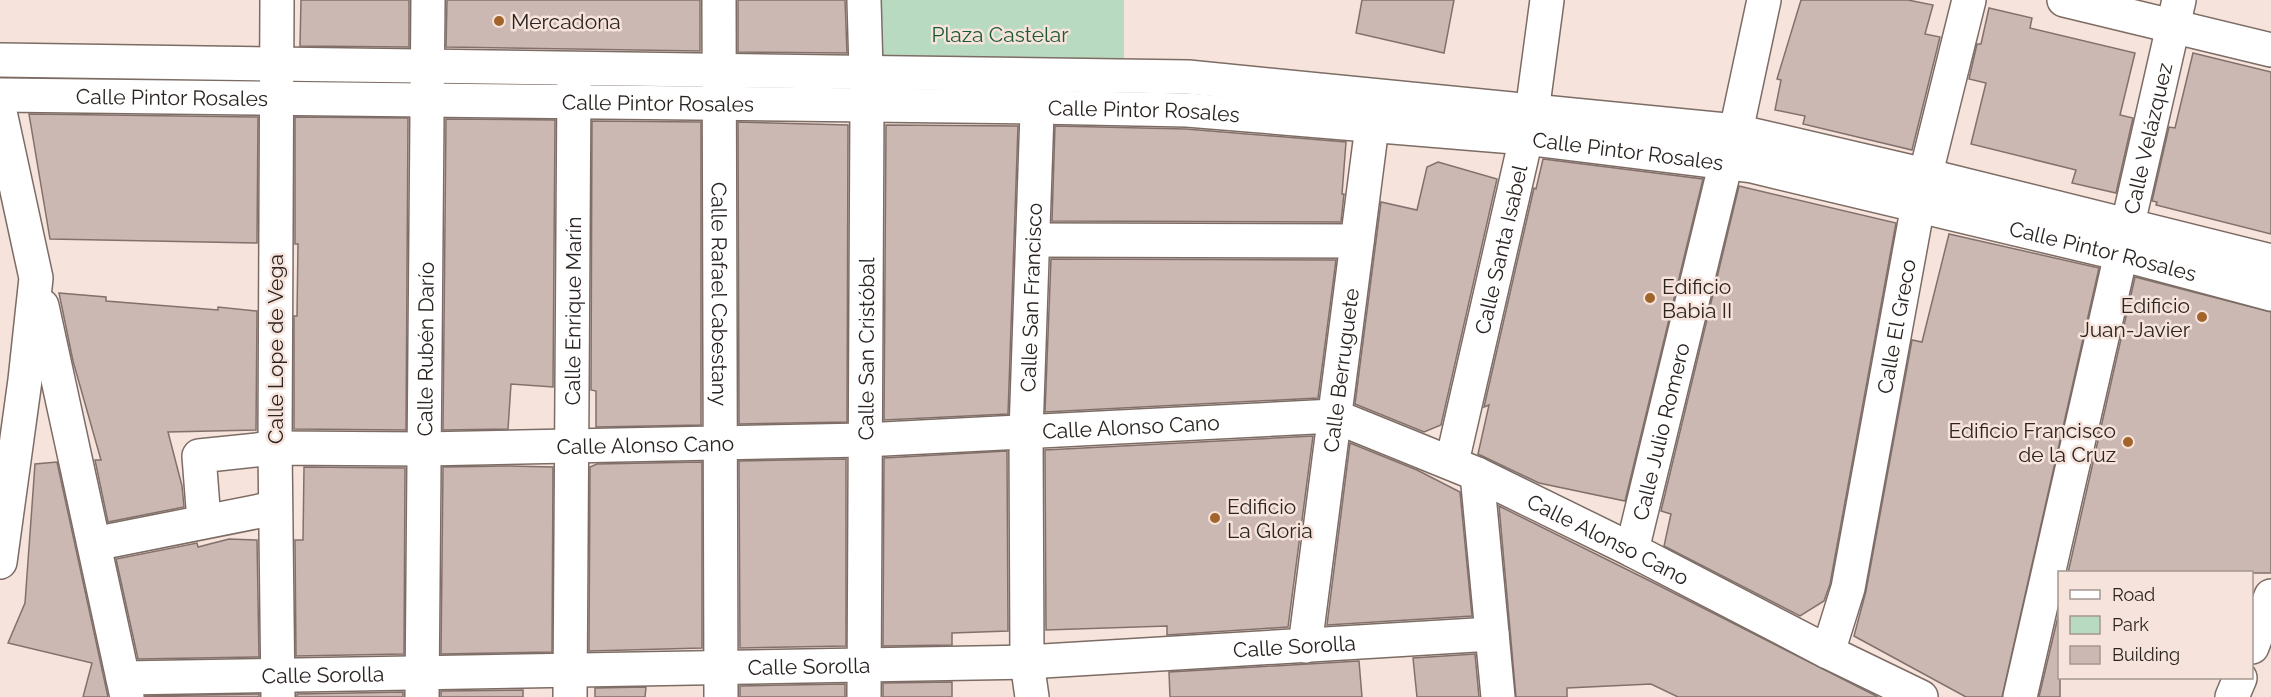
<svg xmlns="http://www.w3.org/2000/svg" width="2271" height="697" viewBox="0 0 2271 697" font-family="Raleway,sans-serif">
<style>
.green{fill:#b8dac0}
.building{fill:#ccb8b3;stroke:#82706c;stroke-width:1.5}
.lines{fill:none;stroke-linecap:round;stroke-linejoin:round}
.minor-casing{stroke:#7c6c64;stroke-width:36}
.minor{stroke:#fff;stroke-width:33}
.poi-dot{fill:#a3642b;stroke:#f6e3db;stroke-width:2}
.labels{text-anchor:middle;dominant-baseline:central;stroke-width:5;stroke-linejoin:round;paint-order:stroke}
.poi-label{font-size:21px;fill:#2b2421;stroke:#f6e3db;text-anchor:start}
.park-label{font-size:21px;fill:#1a5a32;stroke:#f6e3db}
.street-label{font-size:21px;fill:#2b2421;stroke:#f6e3db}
</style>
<rect width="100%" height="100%" fill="#f6e3db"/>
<rect class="green" x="876" y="0" width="248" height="68"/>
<g class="building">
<polygon points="301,0 409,0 409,47 300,46"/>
<polygon points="447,0 700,0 700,51 446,47"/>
<polygon points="738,0 845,0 847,53 738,52"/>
<polygon points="1362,0 1454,0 1444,53 1356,33"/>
<polygon points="1801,0 1908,0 1933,5 1925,34 1940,37 1912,150 1803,124 1805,116 1775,110 1781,80 1777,79"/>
<polygon points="1989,8 2032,18 2030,28 2135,53 2120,115 2133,118 2116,193 2072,183 2076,170 1971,144 1986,83 1969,79 1977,44 1981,44"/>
<polygon points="2193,53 2271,72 2271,234 2156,205 2157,202 2152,201 2169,127 2175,128"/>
<polygon points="29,114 258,117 257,243 50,239"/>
<polygon points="295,117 408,118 406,430 294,429 294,316 297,316 298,244 295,244"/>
<polygon points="446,119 555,120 553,387 511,384 508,429 443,430"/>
<polygon points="592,121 701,122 701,425 596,427 596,391 591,390"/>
<polygon points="738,122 848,125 847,422 739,424"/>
<polygon points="886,125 1018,126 1008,414 884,420"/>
<polygon points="1055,126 1186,129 1346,142 1342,194 1344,194 1341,222 1052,221"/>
<polygon points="1543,159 1703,179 1625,501 1539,483 1478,454 1489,405 1484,407 1534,188 1536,189"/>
<polygon points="1438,162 1497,179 1441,425 1424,432 1355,404 1381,202 1417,210 1427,167"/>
<polygon points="1739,186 1896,223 1830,584 1824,601 1800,616 1664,546 1671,514 1661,511"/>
<polygon points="1949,234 2099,268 2002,697 1966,697 1854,636 1866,591 1912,340 1922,342"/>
<polygon points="1051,259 1336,260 1318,398 1045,412"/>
<polygon points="2135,277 2271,312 2271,573 2068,573"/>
<polygon points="59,293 106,297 106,301 218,310 218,307 257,311 256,430 168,432 182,486 184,507 108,522 95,460 101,460 73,361"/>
<polygon points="1313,436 1288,627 1167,635 1167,626 1046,630 1045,450"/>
<polygon points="1350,443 1417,470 1460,492 1472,616 1327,625"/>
<polygon points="1007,451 1008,631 952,633 952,645 883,646 884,458"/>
<polygon points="846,459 846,646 740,648 739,461"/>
<polygon points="57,462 108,697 83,697 92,663 8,643 25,603 35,464"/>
<polygon points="702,462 702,648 589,651 590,467 597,464"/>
<polygon points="507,466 553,467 552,652 441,654 443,467"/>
<polygon points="304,467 405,468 404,654 296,656 295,540 303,540"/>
<polygon points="1499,506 1656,584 1878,697 1678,697 1651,684 1567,688 1567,697 1516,697"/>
<polygon points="229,539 257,540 259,657 138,659 116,559 197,543 198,547"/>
<polygon points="2060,608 2060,697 2039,697"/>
<polygon points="1475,654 1479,697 1417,697 1413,658"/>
<polygon points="1359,661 1362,697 1170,697 1169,672"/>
<polygon points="952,682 952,697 883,697 883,683"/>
<polygon points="845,684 845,697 740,697 740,686"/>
<polygon points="646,687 645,697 595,697 595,688"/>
<polygon points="523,690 523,697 441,697 441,691"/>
<polygon points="403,692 403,697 297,697 297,694"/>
<polygon points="259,694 259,697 145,697 145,696"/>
</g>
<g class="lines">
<g class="minor-casing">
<g id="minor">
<polyline points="277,0 275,448 278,697"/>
<path id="s1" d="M 719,0 L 721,697"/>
<polyline points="2064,0 2271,50"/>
<polyline points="0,60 1188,77 1736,131 1925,175 2271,261"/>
<path id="s2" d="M 0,95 L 1037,107 L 1187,110 L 1526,138 L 1752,166 L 2121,254 L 2271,294"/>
<polyline points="0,112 36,278 25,380 0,562"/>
<polyline points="1033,240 1357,241"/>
<polyline points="42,306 127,697"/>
<path id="s3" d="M 1452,462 L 1532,112 L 1547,0"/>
<polyline points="1477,474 1498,697"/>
<path id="s4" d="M 204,521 L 199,456 L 275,448 L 424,449 L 864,440 L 1334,416 L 1477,474 L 1632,550 L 1828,652 L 1921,697"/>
<polyline points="94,544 275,508"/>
<path id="s5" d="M 1632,550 L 1726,162 L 1736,131 L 1764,0"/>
<path id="s6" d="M 1305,646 L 1375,103"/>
<polyline points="2252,647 2271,596"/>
<path id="s7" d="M 1828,652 L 1848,588 L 1918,205 L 1969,0"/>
<path id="s8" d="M 123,678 L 1027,662 L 1492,634"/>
<path id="s9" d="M 422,697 L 428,0"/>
<path id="s10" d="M 570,697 L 574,81"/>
<path id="s11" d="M 864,697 L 867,105 L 864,0"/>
<path id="s12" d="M 1032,697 L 1027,662 L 1026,432 L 1038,84"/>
<path id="s13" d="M 2020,697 L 2179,0"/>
<polyline points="2232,697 2240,678"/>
</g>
</g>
<use href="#minor" class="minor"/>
</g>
<g class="poi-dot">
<circle cx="499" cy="21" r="6"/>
<circle cx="1650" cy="298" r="6"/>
<circle cx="2202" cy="317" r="6"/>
<circle cx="2128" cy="442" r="6"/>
<circle cx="1215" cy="518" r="6"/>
</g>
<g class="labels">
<g class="poi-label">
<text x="511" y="21">Mercadona</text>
<text x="1662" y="286">Edificio<tspan x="1662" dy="24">Babia II</tspan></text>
<text x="2190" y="305" text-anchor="end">Edificio<tspan x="2190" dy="24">Juan-Javier</tspan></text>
<text x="2116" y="430" text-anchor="end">Edificio Francisco<tspan x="2116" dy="24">de la Cruz</tspan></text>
<text x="1227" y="506">Edificio<tspan x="1227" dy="24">La Gloria</tspan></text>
</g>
<g class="park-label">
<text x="1000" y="34">Plaza Castelar</text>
</g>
<g class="street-label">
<text stroke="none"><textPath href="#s2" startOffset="172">Calle Pintor Rosales</textPath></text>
<text stroke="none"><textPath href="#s2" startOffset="658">Calle Pintor Rosales</textPath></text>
<text stroke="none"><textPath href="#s2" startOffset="1144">Calle Pintor Rosales</textPath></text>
<text stroke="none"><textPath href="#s13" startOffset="573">Calle Velázquez</textPath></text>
<text stroke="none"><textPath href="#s2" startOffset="1630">Calle Pintor Rosales</textPath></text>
<text stroke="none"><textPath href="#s3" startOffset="218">Calle Santa Isabel</textPath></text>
<text stroke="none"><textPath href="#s2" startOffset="2116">Calle Pintor Rosales</textPath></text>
<text stroke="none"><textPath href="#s1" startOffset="294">Calle Rafael Cabestany</textPath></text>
<text stroke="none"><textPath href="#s12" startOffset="400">Calle San Francisco</textPath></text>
<text stroke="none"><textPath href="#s10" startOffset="386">Calle Enrique Marín</textPath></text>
<text stroke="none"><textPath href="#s7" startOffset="333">Calle El Greco</textPath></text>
<text stroke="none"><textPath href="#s9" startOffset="348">Calle Rubén Darío</textPath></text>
<text stroke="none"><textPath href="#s11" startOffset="348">Calle San Cristóbal</textPath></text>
<text transform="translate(275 349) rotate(-90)">Calle Lope de Vega</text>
<text stroke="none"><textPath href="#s6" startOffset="278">Calle Berruguete</textPath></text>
<text stroke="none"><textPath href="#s4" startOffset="998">Calle Alonso Cano</textPath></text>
<text stroke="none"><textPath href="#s5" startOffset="122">Calle Julio Romero</textPath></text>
<text stroke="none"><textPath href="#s4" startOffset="512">Calle Alonso Cano</textPath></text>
<text stroke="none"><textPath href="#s4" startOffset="1502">Calle Alonso Cano</textPath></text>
<text stroke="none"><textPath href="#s8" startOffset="1172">Calle Sorolla</textPath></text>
<text stroke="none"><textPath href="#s8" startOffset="686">Calle Sorolla</textPath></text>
<text stroke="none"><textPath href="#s8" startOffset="200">Calle Sorolla</textPath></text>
</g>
</g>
<rect x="2058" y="571" width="195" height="108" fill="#f6e3db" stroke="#a59791" stroke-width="1.5"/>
<rect x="2070" y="590" width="30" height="9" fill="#ffffff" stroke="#a59791" stroke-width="1.5"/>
<text x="2112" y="601" font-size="18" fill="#2b2421">Road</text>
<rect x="2070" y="616" width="30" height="18" fill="#b8dac0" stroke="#a59791" stroke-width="1.5"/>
<text x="2112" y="631" font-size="18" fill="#2b2421">Park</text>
<rect x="2070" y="646" width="30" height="18" fill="#ccb8b3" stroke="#a59791" stroke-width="1.5"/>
<text x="2112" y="661" font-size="18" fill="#2b2421">Building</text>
</svg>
